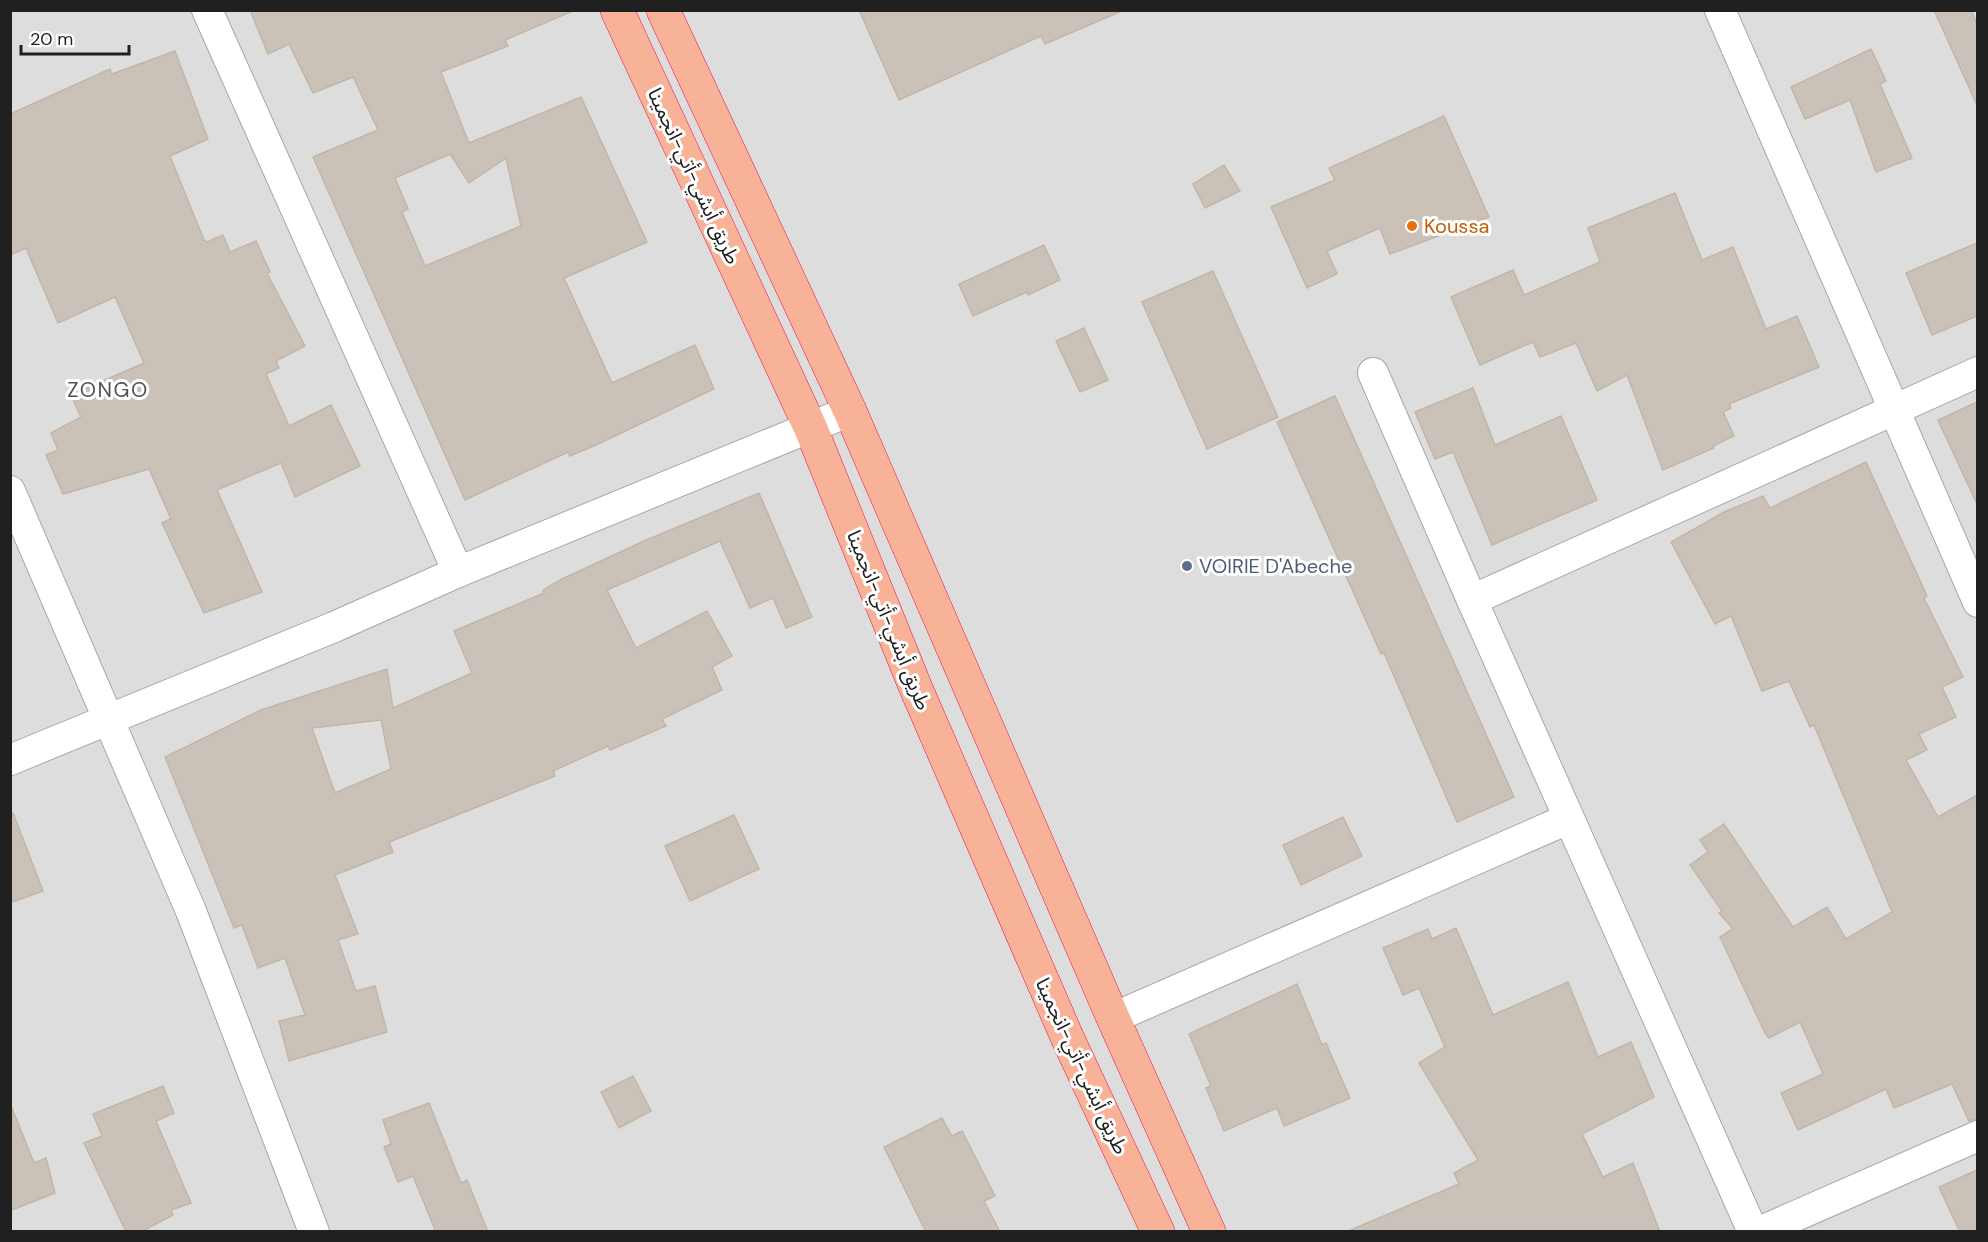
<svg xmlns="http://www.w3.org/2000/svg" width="1988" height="1242" viewBox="0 0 1988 1242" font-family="'DM Sans','Noto Sans Arabic',sans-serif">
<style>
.residential{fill:#dedddd}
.building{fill:#cac1b8;stroke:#c4b6a6;stroke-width:1.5;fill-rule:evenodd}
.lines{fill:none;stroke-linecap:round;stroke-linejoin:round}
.minor-casing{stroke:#a7a7a7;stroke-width:32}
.trunk-casing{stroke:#eb1650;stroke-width:34}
.minor{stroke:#fff;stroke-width:30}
.trunk{stroke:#f7b298;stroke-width:33}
.food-dot{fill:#e8710a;stroke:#fff;stroke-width:2}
.service-dot{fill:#5c6f8a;stroke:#fff;stroke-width:2}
.labels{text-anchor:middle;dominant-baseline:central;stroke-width:6;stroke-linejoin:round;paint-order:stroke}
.street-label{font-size:20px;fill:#202020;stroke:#fff}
.food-label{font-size:20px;fill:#c56008;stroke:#fff;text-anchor:start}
.service-label{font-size:20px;fill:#4e5e75;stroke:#fff;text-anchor:start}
.neighbourhood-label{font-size:21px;letter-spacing:1.5px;fill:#535353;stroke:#fff}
</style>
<rect width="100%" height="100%" fill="#f1eee5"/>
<rect class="residential" x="11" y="11" width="1966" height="1220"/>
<g class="building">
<path d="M 250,10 L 575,10 L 505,40 L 508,46 L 441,72 L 448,90 L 469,143 L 581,97 L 647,242 L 564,278 L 612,383 L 695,345 L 714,389 L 596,445 L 570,456 L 568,452 L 465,500 L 313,157 L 378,130 L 353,77 L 313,93 L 289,44 L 268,54 ZM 450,154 L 469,183 L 506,158 L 521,226 L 425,266 L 402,212 L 408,209 L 395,178 Z"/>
<polygon points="859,10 1124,10 1045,44 1041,36 899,100"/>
<polygon points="1934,10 1971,10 1977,24 1977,105"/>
<polygon points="1871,49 1886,81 1880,84 1912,158 1876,172 1850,100 1805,119 1791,87"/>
<polygon points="175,51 208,139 170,156 204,240 207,242 223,235 230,252 256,241 270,272 267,273 305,346 276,361 279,368 266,374 289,426 331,405 360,466 295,497 281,463 217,490 262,592 204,613 162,523 171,519 149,469 63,494 46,455 58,450 51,433 81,417 71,395 144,363 115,297 58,323 26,248 10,255 10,114 110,69 112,74"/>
<polygon points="1444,116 1489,217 1390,254 1380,228 1327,251 1337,274 1307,288 1271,207 1335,180 1329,168"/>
<polygon points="1224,165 1240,191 1205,208 1193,184"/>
<polygon points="1675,193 1702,260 1733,247 1766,329 1797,316 1819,367 1729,404 1731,408 1723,412 1734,436 1713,446 1714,448 1663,470 1627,375 1597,391 1576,343 1540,357 1533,342 1480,365 1451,297 1513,270 1524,295 1600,262 1588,228"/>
<polygon points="1977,243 1977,316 1932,335 1906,273"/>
<polygon points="1044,245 1060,280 1028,295 1027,292 973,316 959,284"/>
<polygon points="1213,271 1278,417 1207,449 1142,302"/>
<polygon points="1084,328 1108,380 1080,392 1056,341"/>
<polygon points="1473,388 1495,445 1561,416 1597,500 1492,545 1453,452 1435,459 1415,412"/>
<polygon points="1335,396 1514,797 1457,822 1384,653 1381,654 1277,422"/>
<polygon points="1977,402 1977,504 1938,420"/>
<polygon points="1866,462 1927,596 1924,598 1963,677 1942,687 1956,717 1919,734 1927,750 1906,760 1938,817 1977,795 1977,1119 1969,1121 1952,1084 1894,1108 1886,1089 1798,1130 1781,1093 1823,1074 1800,1022 1769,1038 1765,1033 1720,937 1733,929 1719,913 1722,911 1690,865 1708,852 1700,840 1724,824 1793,927 1827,907 1846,939 1892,912 1814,725 1810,727 1789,681 1762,691 1731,616 1715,624 1671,542 1724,512 1763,496 1770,508"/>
<path d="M 759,493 L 812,617 L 786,628 L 773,598 L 750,608 L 720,541 L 607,590 L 636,648 L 707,611 L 732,656 L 712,667 L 722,690 L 662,719 L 666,726 L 610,750 L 608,746 L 553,771 L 555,776 L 389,842 L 393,852 L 335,875 L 358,934 L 338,940 L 356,991 L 375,986 L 387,1032 L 289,1061 L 279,1021 L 305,1015 L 285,958 L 258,968 L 242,925 L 234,928 L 165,757 L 261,710 L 387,669 L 393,708 L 472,673 L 454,631 L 544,593 L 543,590 L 562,579 L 644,541 ZM 381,720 L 391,769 L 335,793 L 312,728 Z"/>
<polygon points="13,813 43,891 10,903 10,814"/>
<polygon points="734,815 759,869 690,901 665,846"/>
<polygon points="1343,817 1362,856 1301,885 1283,845"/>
<polygon points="1456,928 1493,1015 1568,982 1598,1057 1631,1042 1654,1097 1582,1134 1603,1177 1633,1163 1660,1232 1346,1232 1459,1184 1454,1173 1478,1160 1419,1063 1445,1047 1419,988 1403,995 1383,948 1428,929 1432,939"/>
<polygon points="1297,984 1322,1045 1326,1043 1350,1098 1284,1126 1277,1108 1224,1131 1206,1088 1211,1086 1189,1034"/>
<polygon points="633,1076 651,1111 619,1128 601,1092"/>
<polygon points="163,1086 174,1113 156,1121 191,1203 171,1210 173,1215 141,1232 126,1232 84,1143 102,1136 93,1114"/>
<polygon points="429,1103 461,1183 467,1180 488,1232 436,1232 413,1176 398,1182 384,1147 391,1144 383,1120"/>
<polygon points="12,1108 34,1163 46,1158 55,1193 10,1211"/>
<polygon points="942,1118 952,1136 962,1131 995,1196 984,1201 1000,1232 926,1232 884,1147"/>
<polygon points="1977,1170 1977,1232 1960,1232 1939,1187"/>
</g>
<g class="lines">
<g class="minor-casing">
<g id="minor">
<polyline points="207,10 458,572"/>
<polyline points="1720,10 1978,602"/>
<polyline points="1373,373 1472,600"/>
<polyline points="10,491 191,911 314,1232"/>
<polyline points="10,760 334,627 458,572 850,411"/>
<polyline points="1113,1018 1568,819"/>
<polyline points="1753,1232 1472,600 1978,372"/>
<polyline points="1759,1232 1978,1136"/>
</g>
</g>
<g class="trunk-casing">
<g id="trunk">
<polyline points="617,10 811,429 915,686 1067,1037 1158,1232"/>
<polyline points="663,10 850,411 1113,1018 1209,1232"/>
</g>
</g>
<use href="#minor" class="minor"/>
<use href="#trunk" class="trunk"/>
</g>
<circle class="food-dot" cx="1412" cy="226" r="6"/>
<circle class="service-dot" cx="1187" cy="566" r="6"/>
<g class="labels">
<g class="street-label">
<text transform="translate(694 176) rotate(65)">طريق أبشي-أتي-انجمينا</text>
<text transform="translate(889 620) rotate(68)">طريق أبشي-أتي-انجمينا</text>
<text transform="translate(1082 1066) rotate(65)">طريق أبشي-أتي-انجمينا</text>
</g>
<g class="food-label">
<text x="1424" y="226">Koussa</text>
</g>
<g class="service-label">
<text x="1199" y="566">VOIRIE D'Abeche</text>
</g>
<g class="neighbourhood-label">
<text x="108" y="390">ZONGO</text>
</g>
</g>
<rect width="1988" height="1242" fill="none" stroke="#202020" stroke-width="24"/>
<path d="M21 45v9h108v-9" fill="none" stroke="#202020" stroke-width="3"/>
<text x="30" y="45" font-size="18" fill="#202020" stroke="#ffffff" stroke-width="4.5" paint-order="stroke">20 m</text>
</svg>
